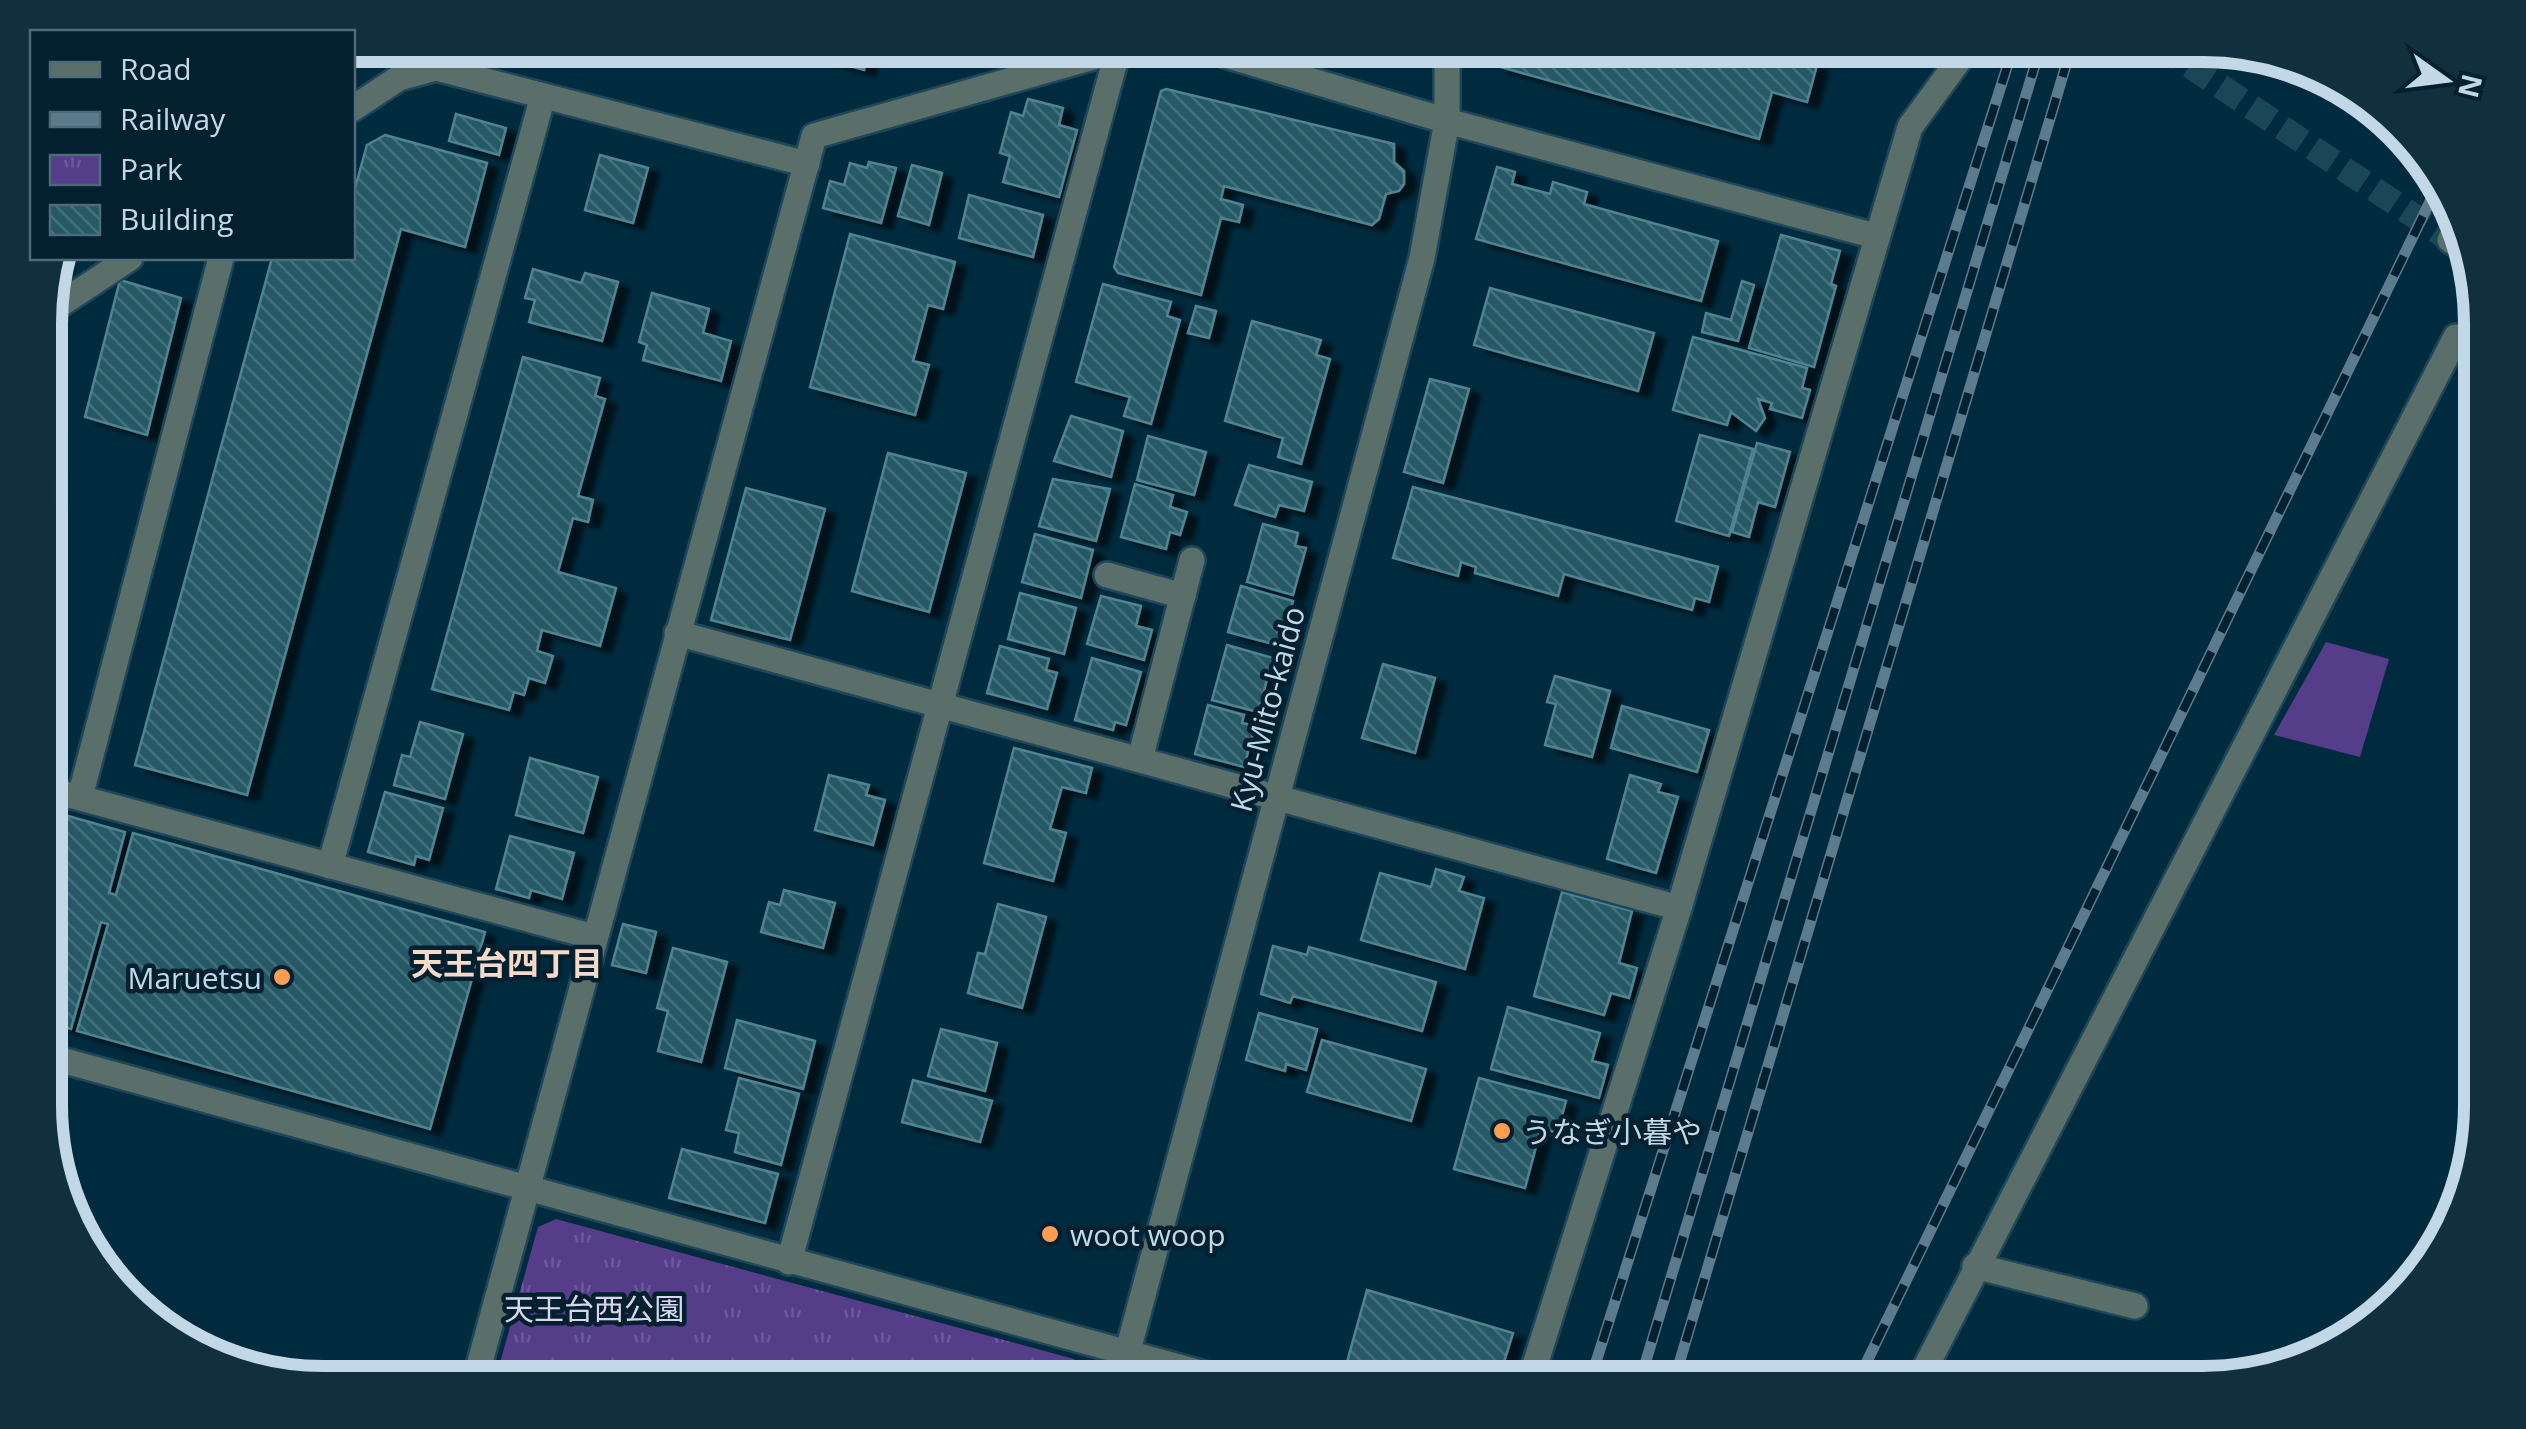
<svg xmlns="http://www.w3.org/2000/svg" width="2526" height="1429" viewBox="0 0 2526 1429" font-family="'Open Sans','Noto Sans JP',sans-serif">
<style>
.grass{fill:#553d89}
.park{fill:url(#park-tufts)}
.building{fill:url(#building-back-hatch);stroke:#508491;stroke-width:2.5;filter:url(#shadow)}
.lines{fill:none;stroke-linecap:round;stroke-linejoin:round}
.minor-tunnel{stroke:#1d4558;stroke-width:25;stroke-dasharray:25 12;stroke-linecap:butt}
.minor-casing{stroke:#1f475a;stroke-width:30}
.minor{stroke:#5a6f69;stroke-width:25}
.rail-casing{stroke:#5c7c8d;stroke-width:11}
.rail{stroke:#022030;stroke-width:8;stroke-dasharray:22;stroke-linecap:butt}
.poi-dot{fill:#fd9d54;stroke:#022030;stroke-width:4}
.labels{text-anchor:middle;dominant-baseline:central;stroke-width:9;stroke-linejoin:round;paint-order:stroke}
.street-label{font-size:30px;fill:#c3d8e6;stroke:#022030}
.poi-label{font-size:30px;fill:#c3d8e6;stroke:#022030;text-anchor:start}
.park-label{font-size:30px;fill:#dbd6ed;stroke:#022030}
.neighbourhood-label{font-size:32px;font-weight:bold;fill:#f6dac7;stroke:#022030}
.rim{fill:none;stroke:#c3d8e6;stroke-width:12}
</style>
<defs>
<pattern id="park-tufts" width="24" height="20" patternUnits="userSpaceOnUse" patternTransform="scale(2.5)"><rect width="24" height="20" fill="#553d89"/><path d="M3 7l-1-3M5 7V3M7 7l1-3M15 17l-1-3M17 17v-4M19 17l1-3" fill="none" stroke="#6c589a"/></pattern>
<pattern id="building-back-hatch" width="6" height="6" patternUnits="userSpaceOnUse" patternTransform="scale(2.5)"><rect width="6" height="6" fill="#255965"/><path d="M-1 5l2 2M0 0l6 6M5-1l2 2" fill="none" stroke="#43707b"/></pattern>
<filter id="shadow"><feDropShadow dx="11" dy="6" stdDeviation="2.5" flood-color="#0009"/></filter>
</defs>
<rect width="100%" height="100%" fill="#002b3f"/>
<polygon class="grass" points="2326,642 2389,659 2360,757 2274,735"/>
<polygon class="park" points="556,1219 1074,1359 1086,1384 494,1384 538,1227"/>
<g class="building">
<polygon points="822,45 878,45 867,57 864,70 819,57"/>
<polygon points="1503,45 1782,45 1782,56 1817,65 1807,102 1772,92 1759,139 1497,66"/>
<polygon points="1166,89 1394,144 1394,162 1404,171 1404,184 1399,191 1386,194 1379,219 1372,225 1224,186 1221,199 1243,205 1239,222 1221,218 1201,295 1118,273 1114,267 1161,91"/>
<polygon points="1028,99 1063,108 1059,125 1077,130 1059,197 1003,182 1010,156 1000,153 1011,112 1023,116"/>
<polygon points="456,114 506,128 499,155 449,141"/>
<polygon points="385,135 487,163 465,247 401,229 247,795 135,765 272,258 352,258 352,199 367,145"/>
<polygon points="600,155 648,168 633,223 585,210"/>
<polygon points="869,162 896,168 881,223 823,208 830,181 844,185 850,163 867,168"/>
<polygon points="912,165 942,173 929,225 898,216"/>
<polygon points="1497,167 1515,172 1512,184 1550,194 1553,182 1587,192 1584,204 1718,241 1701,301 1476,239"/>
<polygon points="969,195 1043,215 1033,257 959,238"/>
<polygon points="850,234 955,262 943,309 928,305 913,361 929,365 915,415 810,387"/>
<polygon points="1781,235 1840,251 1831,284 1836,286 1814,367 1749,348"/>
<polygon points="533,269 581,283 585,273 618,282 602,341 529,322 535,300 525,298"/>
<polygon points="120,280 181,298 147,435 85,417"/>
<polygon points="1742,281 1754,285 1738,341 1702,332 1706,313 1731,320"/>
<polygon points="1103,284 1171,302 1167,316 1180,320 1151,424 1124,416 1130,397 1076,382"/>
<polygon points="1490,288 1654,333 1638,391 1474,345"/>
<polygon points="652,293 709,309 703,333 731,341 721,381 643,360 647,345 639,342"/>
<polygon points="1196,306 1216,311 1209,338 1188,333"/>
<polygon points="1252,321 1321,340 1316,355 1330,359 1301,464 1278,457 1283,438 1225,421"/>
<polygon points="1693,337 1807,368 1802,388 1810,390 1802,418 1770,409 1772,403 1758,399 1765,418 1756,431 1731,412 1727,425 1673,410"/>
<polygon points="523,357 600,378 595,396 605,399 578,496 593,500 588,522 573,518 558,572 616,588 600,646 542,630 537,651 553,656 545,683 529,678 524,695 514,692 509,710 432,689"/>
<polygon points="1430,379 1469,389 1443,483 1404,472"/>
<polygon points="1071,416 1123,431 1111,477 1054,461"/>
<polygon points="1700,435 1753,449 1729,536 1676,521"/>
<polygon points="1148,436 1206,452 1194,495 1137,480"/>
<polygon points="1757,443 1790,452 1775,507 1758,502 1749,537 1732,532"/>
<polygon points="888,453 966,473 929,612 852,591"/>
<polygon points="1249,465 1312,482 1304,511 1279,505 1275,517 1235,505"/>
<polygon points="1053,479 1110,489 1096,541 1039,526"/>
<polygon points="1135,484 1173,495 1170,507 1187,512 1180,535 1170,532 1166,549 1121,537"/>
<polygon points="1413,487 1718,567 1709,602 1695,598 1692,610 1564,574 1558,596 1475,573 1476,567 1461,562 1458,576 1393,558"/>
<polygon points="746,488 825,509 790,640 711,620"/>
<polygon points="1263,524 1298,533 1295,546 1306,548 1293,595 1247,582"/>
<polygon points="1035,534 1093,550 1081,598 1022,582"/>
<polygon points="1241,586 1293,601 1281,646 1228,632"/>
<polygon points="1020,593 1076,608 1064,654 1008,639"/>
<polygon points="1101,596 1141,606 1136,626 1152,630 1144,660 1087,644"/>
<polygon points="1227,645 1273,658 1258,712 1212,700"/>
<polygon points="1000,646 1049,659 1046,670 1057,673 1047,709 987,693"/>
<polygon points="1092,658 1141,672 1126,725 1115,722 1113,730 1075,720"/>
<polygon points="1383,664 1435,678 1415,753 1362,738"/>
<polygon points="1555,676 1610,691 1592,757 1545,745 1556,704 1547,702"/>
<polygon points="1208,705 1244,715 1242,723 1255,726 1244,767 1195,754"/>
<polygon points="1622,706 1709,730 1697,772 1611,748"/>
<polygon points="420,722 463,734 445,799 394,785 402,755 410,757"/>
<polygon points="1014,748 1092,768 1086,793 1062,787 1050,829 1066,833 1053,881 984,863"/>
<polygon points="530,758 598,777 583,833 516,815"/>
<polygon points="829,775 869,785 866,795 885,800 873,845 815,830"/>
<polygon points="1630,775 1661,784 1658,792 1678,797 1656,873 1607,859"/>
<polygon points="385,792 443,808 429,860 416,856 414,865 368,852"/>
<polygon points="47,810 125,832 109,893 116,895 133,833 485,932 430,1129 77,1031 108,924 101,922 71,1029 47,1022"/>
<polygon points="510,836 574,853 562,899 531,890 529,898 496,889"/>
<polygon points="1436,869 1464,877 1459,891 1484,898 1465,969 1361,940 1380,873 1431,887"/>
<polygon points="784,890 835,903 823,948 761,932 769,902 780,905"/>
<polygon points="1562,892 1632,911 1619,963 1637,968 1629,998 1611,993 1604,1015 1534,996"/>
<polygon points="998,904 1046,917 1022,1008 968,993 978,953 985,954"/>
<polygon points="623,924 656,932 646,973 612,965"/>
<polygon points="1273,946 1307,955 1309,947 1436,982 1422,1031 1293,996 1290,1003 1261,994"/>
<polygon points="673,948 727,962 701,1062 658,1051 668,1011 657,1008"/>
<polygon points="1508,1007 1600,1033 1592,1061 1608,1065 1599,1098 1491,1069"/>
<polygon points="1259,1013 1317,1029 1306,1070 1286,1064 1285,1071 1246,1060"/>
<polygon points="737,1020 815,1041 803,1089 725,1068"/>
<polygon points="941,1029 997,1043 985,1091 928,1076"/>
<polygon points="1322,1040 1426,1069 1411,1121 1307,1092"/>
<polygon points="739,1078 799,1094 781,1165 735,1152 739,1133 726,1130"/>
<polygon points="1479,1078 1566,1101 1557,1133 1541,1128 1525,1188 1454,1169"/>
<polygon points="913,1080 992,1101 980,1142 902,1122"/>
<polygon points="682,1149 778,1174 765,1223 669,1198"/>
<polygon points="1367,1290 1513,1333 1497,1384 1381,1384 1344,1373"/>
</g>
<g class="lines">
<polyline class="minor-tunnel" points="2159,45 2450,240"/>
<g class="minor-casing">
<g id="minor">
<polyline points="1192,45 1447,121 1875,236"/>
<polyline points="352,109 399,78 436,68 807,164"/>
<polyline points="2450,240 2461,247"/>
<polyline points="47,313 130,258"/>
<polyline points="1107,575 1183,596"/>
<polyline points="677,633 1679,908"/>
<polyline points="1140,759 1192,560"/>
<polyline points="47,789 594,937"/>
<polyline points="80,797 221,258"/>
<polyline points="330,866 543,96"/>
<polyline points="47,1056 1241,1384"/>
<polyline points="789,1262 1118,50"/>
<polyline points="1975,1266 2135,1306"/>
<polyline points="474,1384 814,136 1136,45"/>
<polyline points="1119,1384 1422,258 1447,121 1447,45"/>
<polyline points="1529,1384 1679,908 1910,127 1970,45"/>
<polyline points="1917,1384 2456,337 2480,357"/>
</g>
</g>
<use href="#minor" class="minor"/>
<g class="rail-casing">
<g id="rail">
<polyline points="1589,1384 2014,45"/>
<polyline points="1639,1384 2041,45"/>
<polyline points="1673,1384 2072,45"/>
<polyline points="1856,1384 2439,183"/>
</g>
</g>
<use href="#rail" class="rail"/>
</g>
<g class="poi-dot">
<circle cx="282" cy="977" r="10"/>
<circle cx="1502" cy="1131" r="10"/>
<circle cx="1050" cy="1234" r="10"/>
</g>
<g class="labels">
<g class="street-label">
<text transform="translate(1267 709) rotate(-75)">Kyu-Mito-kaido</text>
</g>
<g class="poi-label">
<text x="262" y="977" text-anchor="end">Maruetsu</text>
<text x="1522" y="1131">うなぎ小暮や</text>
<text x="1070" y="1234">woot woop</text>
</g>
<g class="park-label">
<text x="594" y="1308">天王台西公園</text>
</g>
<g class="neighbourhood-label">
<text x="507" y="962">天王台四丁目</text>
</g>
</g>
<path d="M0 0H2526V1429H0ZM323 62H2203A261 261 0 0 1 2464 323V1105A261 261 0 0 1 2203 1366H323A261 261 0 0 1 62 1105V323A261 261 0 0 1 323 62Z" fill="#112f3f" fill-rule="evenodd"/>
<path class="rim" d="M323 62H2203A261 261 0 0 1 2464 323V1105A261 261 0 0 1 2203 1366H323A261 261 0 0 1 62 1105V323A261 261 0 0 1 323 62Z"/>
<rect x="30" y="30" width="325" height="230" fill="#022030" stroke="#4f6a79" stroke-width="2.5"/>
<rect x="50" y="62" width="50" height="15" fill="#5a6f69" stroke="#4f6a79" stroke-width="2.5"/>
<text x="120" y="80" font-size="30" fill="#c3d8e6">Road</text>
<rect x="50" y="112" width="50" height="15" fill="#5c7c8d" stroke="#4f6a79" stroke-width="2.5"/>
<text x="120" y="130" font-size="30" fill="#c3d8e6">Railway</text>
<rect x="50" y="155" width="50" height="30" fill="url(#park-tufts)" stroke="#4f6a79" stroke-width="2.5"/>
<text x="120" y="180" font-size="30" fill="#c3d8e6">Park</text>
<rect x="50" y="205" width="50" height="30" fill="url(#building-back-hatch)" stroke="#4f6a79" stroke-width="2.5"/>
<text x="120" y="230" font-size="30" fill="#c3d8e6">Building</text>
<g transform="translate(2446 80) rotate(104)" stroke="#022030" stroke-width="8" paint-order="stroke">
<path d="M0-8L18 38L0 25L-18 38Z" fill="#c3d8e6"/>
<text y="-15" font-size="28" font-weight="bold" text-anchor="middle" fill="#c3d8e6">N</text>
</g>
</svg>
